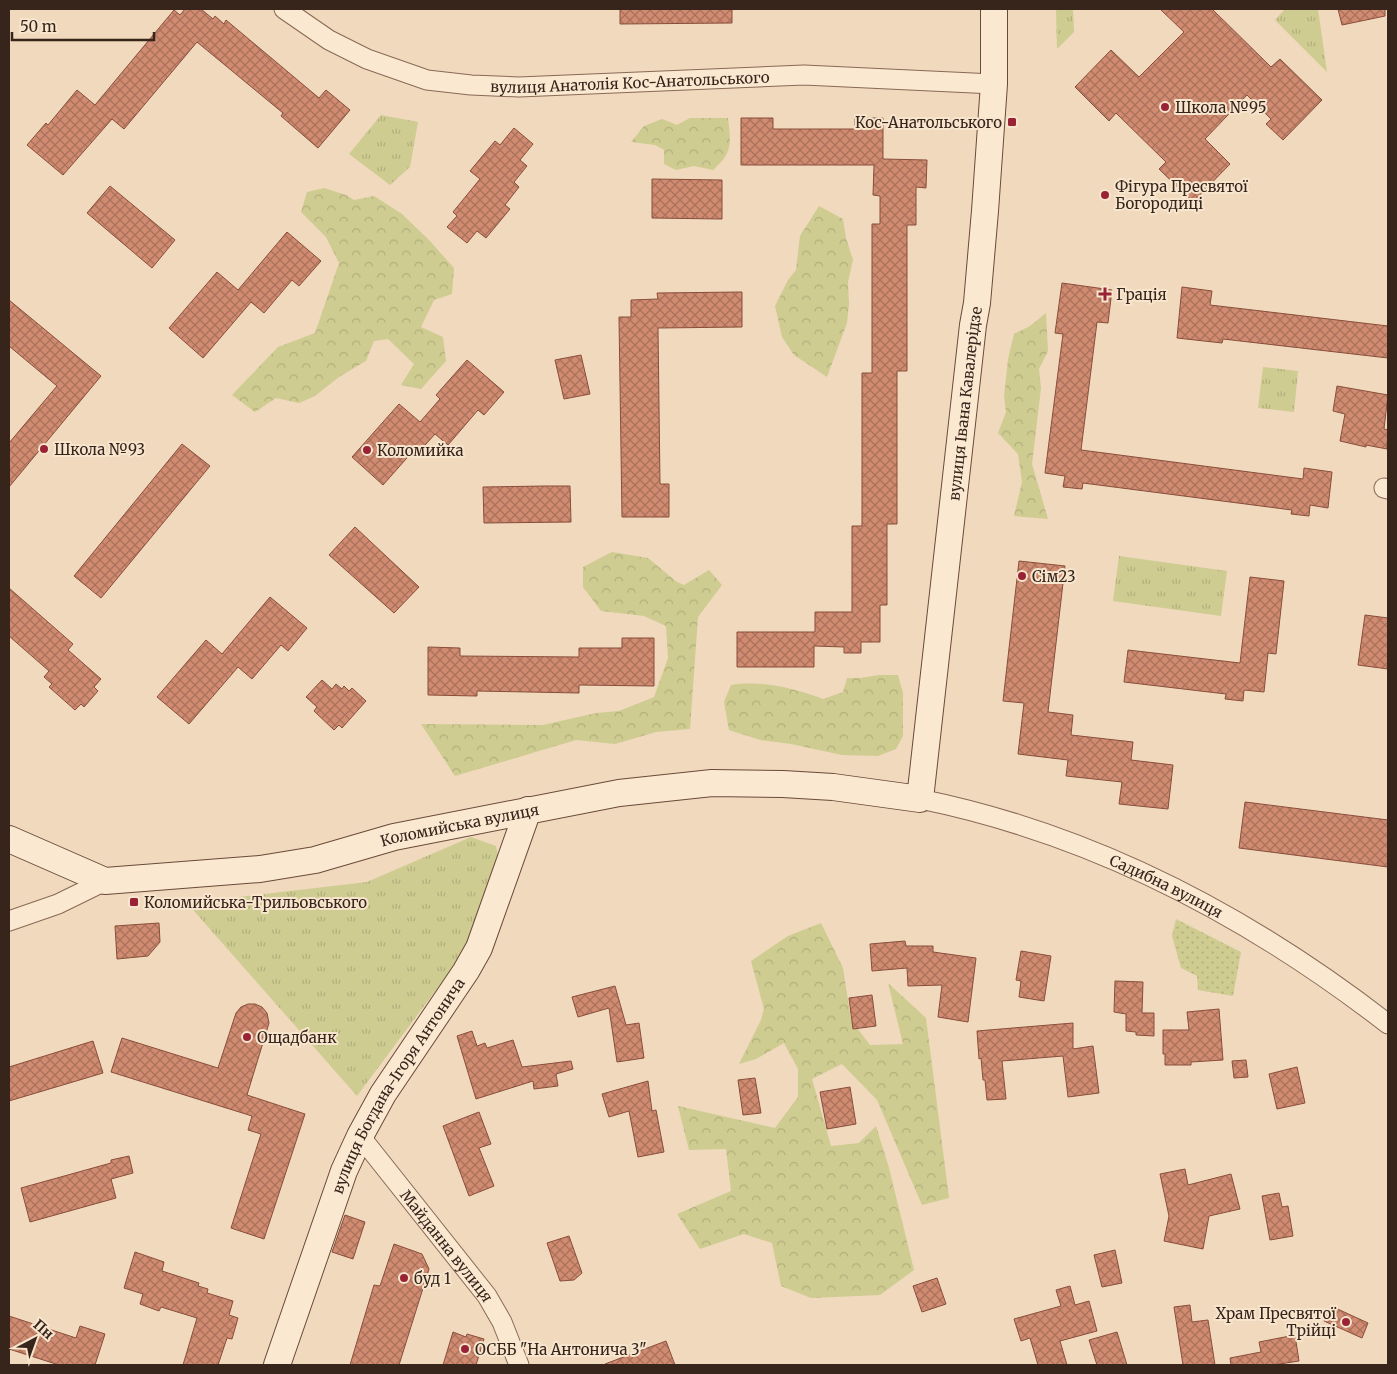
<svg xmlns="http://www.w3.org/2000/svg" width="1397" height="1374" viewBox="0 0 1397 1374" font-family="Merriweather,serif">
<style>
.grass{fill:url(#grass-tufts)}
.forest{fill:url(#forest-crowns)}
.garden{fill:url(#garden-dots)}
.building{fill:url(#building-cross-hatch);stroke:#894e3a}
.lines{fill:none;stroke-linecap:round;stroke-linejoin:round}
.street-casing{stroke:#896955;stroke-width:21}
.secondary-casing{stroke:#6a4a39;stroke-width:28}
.street{stroke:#fae8d1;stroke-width:19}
.secondary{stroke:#fae8d1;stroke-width:26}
.poi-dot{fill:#9a2235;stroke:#f7e5cd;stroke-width:2}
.labels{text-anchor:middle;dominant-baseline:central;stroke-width:4;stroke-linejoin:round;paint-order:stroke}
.street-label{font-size:15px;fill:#37241b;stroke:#f7e5cd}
.poi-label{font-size:15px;fill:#37241b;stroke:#f7e5cd;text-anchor:start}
</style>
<defs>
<pattern id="grass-tufts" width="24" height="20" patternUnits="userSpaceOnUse" patternTransform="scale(1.25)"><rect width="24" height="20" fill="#cecc91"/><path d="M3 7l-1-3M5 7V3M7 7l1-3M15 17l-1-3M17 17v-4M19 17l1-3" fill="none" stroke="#b2af7c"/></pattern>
<pattern id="forest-crowns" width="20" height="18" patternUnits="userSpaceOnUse" patternTransform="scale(1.25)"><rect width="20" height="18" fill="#cecc91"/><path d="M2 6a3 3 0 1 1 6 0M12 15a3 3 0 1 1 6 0" fill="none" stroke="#b2af7c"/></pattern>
<pattern id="garden-dots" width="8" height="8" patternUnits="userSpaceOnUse" patternTransform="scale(1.25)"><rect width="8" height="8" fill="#cecc91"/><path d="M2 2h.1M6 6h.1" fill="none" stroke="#b2af7c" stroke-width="1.8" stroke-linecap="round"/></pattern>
<pattern id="building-cross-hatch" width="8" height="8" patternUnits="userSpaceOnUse" patternTransform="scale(1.25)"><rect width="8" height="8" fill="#d08b71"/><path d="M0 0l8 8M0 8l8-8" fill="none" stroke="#aa715c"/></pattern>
</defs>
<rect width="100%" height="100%" fill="#f0d9bd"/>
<g class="grass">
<polygon points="1056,9 1073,9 1074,32 1057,49"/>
<polygon points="1285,9 1318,9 1327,72 1275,20"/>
<polygon points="381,115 418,122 410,167 390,185 349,154"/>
<polygon points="1263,367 1298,371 1294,412 1258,408"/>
<polygon points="1119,556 1227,571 1221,616 1113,601"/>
<polygon points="471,837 496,846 500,866 468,947 357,1096 187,903 367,882"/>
</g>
<g class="forest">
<path d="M 690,118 L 728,118 C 731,144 733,152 713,170 L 694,166 L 676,170 L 664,164 L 664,150 L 655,145 L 631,142 L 644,126 L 662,119 L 677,125 Z"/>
<polygon points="324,188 346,195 354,200 374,196 402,214 429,240 454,268 452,294 434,300 421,327 443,337 446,361 421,389 401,385 414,364 388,339 374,341 366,361 339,377 315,396 299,403 276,398 255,412 232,395 278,347 315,333 339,263 326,237 301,212 307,192"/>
<polygon points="819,206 843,219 846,238 853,260 848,282 849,304 847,323 827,377 794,355 782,337 775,306 788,280 796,270 800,236"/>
<polygon points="1046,313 1048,351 1039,369 1041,388 1032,464 1048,519 1014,516 1022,482 1018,454 998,433 1006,412 1004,397 1008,359 1014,334 1030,326"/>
<polygon points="612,552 648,558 677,582 684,585 709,570 722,585 698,617 690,729 656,732 615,744 576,740 455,776 421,724 543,725 596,713 619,711 654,697 668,658 666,626 644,616 601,611 583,587 583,567"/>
<path d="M 879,675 L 898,675 L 903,693 L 903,736 L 896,749 L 878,756 L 842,755 L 791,744 L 760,740 L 729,730 L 724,702 L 731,685 C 762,680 794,688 823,699 L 843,692 L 847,678 L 860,678 Z"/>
<polygon points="821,923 843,968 851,1020 870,1045 903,1044 888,983 926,1018 949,1198 922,1205 877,1100 842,1064 812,1079 831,1146 859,1143 876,1126 889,1168 914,1270 880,1295 811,1298 781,1286 772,1243 744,1234 700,1249 677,1214 731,1191 726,1149 689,1150 678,1106 775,1128 798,1097 798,1069 784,1043 756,1059 739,1064 761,1020 764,1009 751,961 788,936"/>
</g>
<polygon class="garden" points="1176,919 1241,952 1233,996 1198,990 1197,976 1181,968 1172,936"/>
<g class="building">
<polygon points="185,9 201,9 213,19 215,16 224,24 226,20 319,98 326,90 350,110 318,148 281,116 283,113 197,42 124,129 112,119 63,175 27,145 46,123 48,125 77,90 95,105 174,10 180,15"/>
<polygon points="620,9 732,9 732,23 620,24"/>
<polygon points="1160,9 1212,9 1271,67 1280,59 1322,100 1283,140 1266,124 1271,119 1247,95 1205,139 1230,164 1193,202 1159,169 1166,162 1116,113 1109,121 1075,87 1111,50 1139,77 1184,32"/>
<polygon points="1338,9 1385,9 1385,16 1342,25"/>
<polygon points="741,118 773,118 773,129 855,129 855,118 883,118 883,159 927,160 926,188 916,187 916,225 907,225 907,371 897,371 897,524 887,524 887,605 880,605 880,642 861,642 861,653 844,653 844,647 814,646 814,667 737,667 737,632 815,632 815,612 852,612 852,526 862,526 862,373 872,373 872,224 880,224 880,196 873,195 874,165 741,165"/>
<polygon points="514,128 533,144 520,160 527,166 514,182 519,187 505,205 510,209 486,238 477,231 467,243 447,227 457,216 453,212 480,179 470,171 495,141 500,145"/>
<polygon points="652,179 722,180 722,219 652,218"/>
<polygon points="110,186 175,240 152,268 87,213"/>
<polygon points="287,232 321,261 299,286 292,280 264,313 251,302 203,358 169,328 217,272 238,290"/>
<polygon points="1062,283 1112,290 1108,323 1097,322 1081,450 1303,479 1304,468 1332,472 1328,508 1310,505 1309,516 1291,514 1292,510 1083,483 1082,489 1063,487 1065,476 1045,473 1063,334 1055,333"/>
<polygon points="1182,287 1212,291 1210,305 1388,326 1388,358 1223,339 1222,343 1177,338"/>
<polygon points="742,292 742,327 658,328 660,484 669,484 669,517 622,517 619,317 631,317 631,300 658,299 657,293"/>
<polygon points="9,300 101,376 9,487 9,443 57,386 9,346"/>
<polygon points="581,355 590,394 564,399 555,360"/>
<polygon points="467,360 504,392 484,415 478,410 448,445 435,434 418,453 414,450 383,485 352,457 399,404 420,422 440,399 436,395"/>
<polygon points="1337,386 1388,395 1384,429 1388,430 1387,449 1366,445 1366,447 1340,441 1345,414 1333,411"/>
<polygon points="182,444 210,466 101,598 74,576"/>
<polygon points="545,486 570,486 571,522 484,523 483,487"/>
<polygon points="355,527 419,587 394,613 329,555"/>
<polygon points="1019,561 1065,566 1048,712 1073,715 1071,735 1133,742 1131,760 1173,765 1168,809 1119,804 1122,782 1066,776 1068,760 1018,754 1024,703 1003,701"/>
<polygon points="1250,577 1284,581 1276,654 1268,653 1264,692 1244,690 1243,701 1225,699 1226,694 1124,682 1128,650 1240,663"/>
<polygon points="9,588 73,644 68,650 101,679 94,687 98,691 84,707 81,704 75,710 49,687 52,684 44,677 49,671 9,636"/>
<polygon points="270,597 307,628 288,651 281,645 252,679 238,667 189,724 157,697 206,640 222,654"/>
<polygon points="1365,615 1388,618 1388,669 1358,665"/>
<polygon points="622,638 654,638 654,686 579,685 579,693 477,691 477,696 428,695 428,647 460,648 460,656 579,657 579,648 622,648"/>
<polygon points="322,680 332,689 336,684 342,689 344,686 349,691 352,688 366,701 342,728 339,725 334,730 314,711 317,707 306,697"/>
<polygon points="1245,802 1388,820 1388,867 1239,848"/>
<polygon points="159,923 160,942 148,956 117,959 115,926"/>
<polygon points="905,941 906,946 933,946 933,952 976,958 968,1022 938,1017 942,985 908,986 907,968 872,971 870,944"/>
<polygon points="1021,951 1051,956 1044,1001 1019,997 1021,981 1016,980"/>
<polygon points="1115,981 1143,982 1142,1013 1154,1013 1154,1036 1136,1035 1136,1032 1126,1031 1126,1014 1114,1012"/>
<polygon points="615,986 626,1025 639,1023 644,1058 617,1062 609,1008 578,1017 572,997"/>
<polygon points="872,995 876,1026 853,1029 849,998"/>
<polygon points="248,1004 255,1004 262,1007 267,1013 269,1023 247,1095 305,1114 264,1239 231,1228 261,1134 248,1130 252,1116 111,1072 122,1038 218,1068 236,1013 241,1007"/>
<polygon points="1219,1009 1223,1060 1191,1062 1191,1065 1165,1065 1165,1054 1163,1054 1163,1030 1189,1030 1187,1012"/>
<polygon points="1073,1023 1073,1049 1093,1046 1099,1093 1068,1097 1063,1056 1002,1061 1006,1099 987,1100 985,1080 983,1080 981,1058 979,1059 977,1031"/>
<polygon points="472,1031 477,1046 485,1043 487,1048 513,1040 522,1067 571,1061 573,1069 556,1074 558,1086 534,1089 533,1081 476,1099 457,1036"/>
<polygon points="93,1041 103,1073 9,1101 9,1067"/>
<polygon points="1246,1060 1248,1077 1234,1078 1232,1061"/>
<polygon points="1297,1067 1305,1103 1277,1109 1269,1074"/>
<polygon points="755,1078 761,1113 743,1115 738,1080"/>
<polygon points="648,1081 652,1111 656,1110 664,1152 638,1157 629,1111 609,1117 602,1094"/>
<polygon points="850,1087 856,1124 827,1129 820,1092"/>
<polygon points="479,1112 491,1144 479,1148 494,1186 469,1196 443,1126"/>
<polygon points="129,1156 133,1173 111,1179 116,1198 30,1222 21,1188 111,1163 111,1160"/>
<polygon points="1185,1169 1188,1185 1231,1174 1240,1209 1209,1216 1203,1249 1164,1241 1169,1216 1160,1174"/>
<polygon points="1279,1193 1282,1207 1288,1206 1293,1236 1270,1240 1262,1196"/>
<polygon points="345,1215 365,1222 353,1259 332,1252"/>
<polygon points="569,1236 582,1273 574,1280 560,1281 547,1243"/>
<polygon points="394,1244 422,1254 429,1269 399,1365 350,1365 374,1285 380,1286"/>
<polygon points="1115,1250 1122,1283 1102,1287 1094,1255"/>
<polygon points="135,1252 164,1262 162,1271 199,1283 198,1286 208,1289 207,1293 233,1301 229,1315 238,1318 232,1339 227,1338 218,1365 183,1365 197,1318 161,1307 159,1311 140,1304 143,1294 124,1288"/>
<polygon points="937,1278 946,1304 922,1312 913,1286"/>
<polygon points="1070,1286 1075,1305 1089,1301 1097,1331 1060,1341 1067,1365 1038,1365 1030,1338 1021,1341 1014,1319 1061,1306 1056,1290"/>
<polygon points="1190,1305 1192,1322 1208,1320 1215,1365 1183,1365 1174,1307"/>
<polygon points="1331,1306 1368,1323 1362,1338 1324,1321"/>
<polygon points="9,1316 76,1338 80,1326 105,1334 95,1365 59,1365 9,1349"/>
<polygon points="453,1332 466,1337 467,1334 484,1339 476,1365 443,1365"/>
<polygon points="1117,1332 1127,1365 1097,1365 1089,1340"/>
<polygon points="1295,1335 1299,1361 1273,1365 1231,1365 1230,1358 1261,1352 1259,1342"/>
<polygon points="666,1341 675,1365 605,1365 605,1364"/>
</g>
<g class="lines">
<g class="street-casing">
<g id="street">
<path id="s1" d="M 284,9 L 329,40 L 367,59 L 427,80 L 471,85 L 519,87 L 804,75 L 994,84"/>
<polyline points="1384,488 1388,489"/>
<path id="s2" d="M 920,799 C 1092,834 1250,917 1388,1024"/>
<polyline points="9,921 58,904 105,881"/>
<path id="s3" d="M 360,1136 L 487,1296 L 502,1322 L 519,1365"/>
</g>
</g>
<g class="secondary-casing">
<g id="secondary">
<path id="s4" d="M 9,839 L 105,881 L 260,869 L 315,860 L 394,837 L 619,793 L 712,783 L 783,784 L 833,787 L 920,799 L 973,325 L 977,303 L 985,211 L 994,84 L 994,9"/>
<path id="s5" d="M 277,1365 L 344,1171 L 360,1136 L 383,1094 L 466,971 L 479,948 L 528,810"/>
</g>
</g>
<use href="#street" class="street"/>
<use href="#secondary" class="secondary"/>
</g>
<g class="poi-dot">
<circle cx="1165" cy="107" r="5"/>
<rect x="1007" y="117" width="10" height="10" rx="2.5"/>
<circle cx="1105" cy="195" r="5"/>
<path d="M1102.5 286.5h5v5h5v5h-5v5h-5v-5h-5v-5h5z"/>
<circle cx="44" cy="449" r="5"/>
<circle cx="367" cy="450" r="5"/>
<circle cx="1022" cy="576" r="5"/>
<rect x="129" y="897" width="10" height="10" rx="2.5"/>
<circle cx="247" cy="1037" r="5"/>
<circle cx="404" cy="1278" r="5"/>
<circle cx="1346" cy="1322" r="5"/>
<circle cx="465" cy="1349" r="5"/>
</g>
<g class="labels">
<g class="street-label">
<text stroke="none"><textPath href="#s1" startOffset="364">вулиця Анатолія Кос-Анатольського</textPath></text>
<text stroke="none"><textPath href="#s4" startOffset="1328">вулиця Івана Кавалерідзе</textPath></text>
<text stroke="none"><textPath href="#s4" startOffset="465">Коломийська вулиця</textPath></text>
<text stroke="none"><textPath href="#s2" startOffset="262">Садибна вулиця</textPath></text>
<text stroke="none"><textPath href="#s5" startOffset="306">вулиця Богдана-Ігоря Антонича</textPath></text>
<text stroke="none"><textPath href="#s3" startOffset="140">Майданна вулиця</textPath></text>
</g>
<g class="poi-label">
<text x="1175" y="107">Школа №95</text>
<text x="1002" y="122" text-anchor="end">Кос-Анатольського</text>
<text x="1115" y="186">Фігура Пресвятої<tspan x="1115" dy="17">Богородиці</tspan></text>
<text x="1116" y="294">Грація</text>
<text x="54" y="449">Школа №93</text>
<text x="377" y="450">Коломийка</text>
<text x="1032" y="576">Сім23</text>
<text x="144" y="902">Коломийська-Трильовського</text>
<text x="257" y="1037">Ощадбанк</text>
<text x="414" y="1278">буд 1</text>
<text x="1336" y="1313" text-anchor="end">Храм Пресвятої<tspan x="1336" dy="17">Трійці</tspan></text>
<text x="475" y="1349">ОСББ "На Антонича 3"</text>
</g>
</g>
<rect width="1397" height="1374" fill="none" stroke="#37241b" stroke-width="20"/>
<g transform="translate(35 1339) rotate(41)" stroke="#f7e5cd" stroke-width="4" paint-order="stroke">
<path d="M0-4L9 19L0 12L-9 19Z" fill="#37241b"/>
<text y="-8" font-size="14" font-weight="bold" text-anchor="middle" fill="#37241b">Пн</text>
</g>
<path d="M12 32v8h142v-8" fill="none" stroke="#37241b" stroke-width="2.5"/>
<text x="20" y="32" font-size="15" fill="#37241b" stroke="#f7e5cd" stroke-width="4" paint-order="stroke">50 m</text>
</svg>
